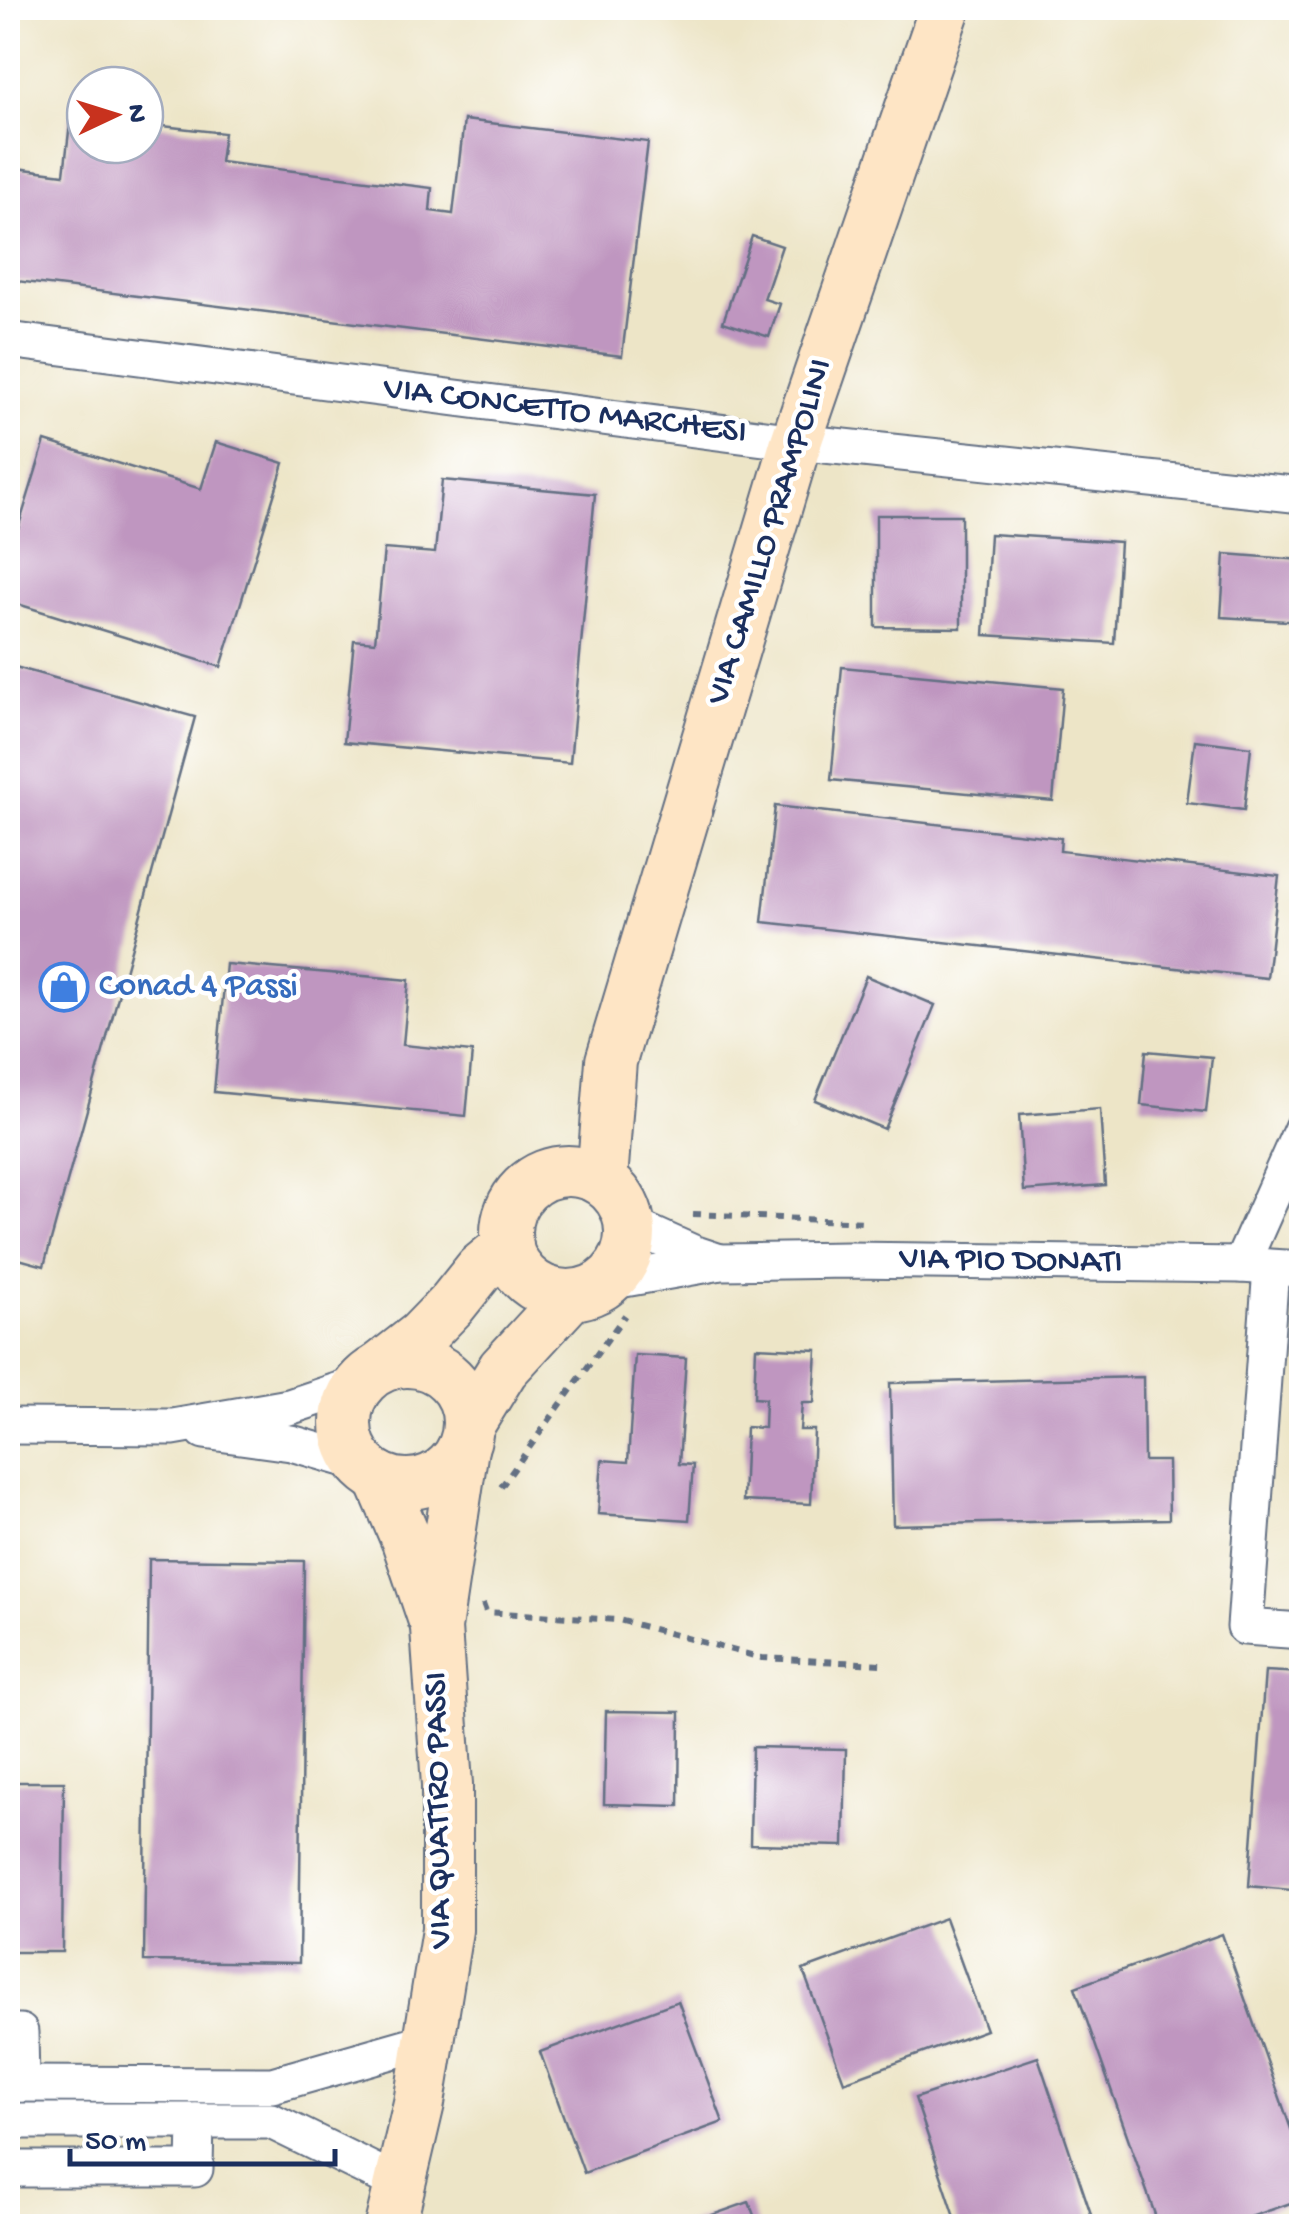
<svg xmlns="http://www.w3.org/2000/svg" width="1309" height="2234" viewBox="0 0 1309 2234" font-family="'Gochi Hand',sans-serif">
<style>
.building{fill:#bf96c0}
.lines{fill:none;stroke-linecap:round;stroke-linejoin:round}
.street-casing{stroke:#646f83;stroke-width:39}
.secondary-casing{stroke:#646f83;stroke-width:54}
.path{stroke:#646f83;stroke-width:6;stroke-dasharray:8 8;stroke-linecap:butt}
.street{stroke:#fff;stroke-width:35}
.secondary{stroke:#fee5c5;stroke-width:50}
.labels{text-anchor:middle;dominant-baseline:central;stroke-width:9;stroke-linejoin:round;paint-order:stroke}
.street-label{font-size:35px;fill:#1b2f5e;stroke:#fff}
.shop-label{font-size:35px;fill:#366cbe;stroke:#fff;text-anchor:start}
</style>
<rect width="100%" height="100%" fill="#fff"/>
<filter id="ink" filterUnits="userSpaceOnUse"><feTurbulence type="fractalNoise" baseFrequency=".01" numOctaves="2"/><feDisplacementMap in="SourceGraphic" scale="20" xChannelSelector="R" yChannelSelector="G"/><feConvolveMatrix kernelMatrix="1 2 1 2 8 2 1 2 1" color-interpolation-filters="sRGB"/></filter>
<filter id="wash" filterUnits="userSpaceOnUse"><feTurbulence type="fractalNoise" baseFrequency=".0048" numOctaves="4" result="noise"/><feDisplacementMap in="SourceGraphic" scale="40" xChannelSelector="R" yChannelSelector="G"/><feGaussianBlur stdDeviation="2.25" result="paint"/><feColorMatrix in="noise" values="0 0 0 0 0 0 0 0 0 0 0 0 0 0 0 0 0 1.4 0 .05"/><feComposite in="paint" operator="in"/></filter>
<g filter="url(#wash)">
<rect width="100%" height="100%" fill="#ede5c7"/>
<g id="blocks">
<g class="building">
<polygon points="71,114 85,116 85,145 145,145 145,124 224,133 220,162 432,188 430,211 453,214 464,120 648,142 622,356 8,280 8,167 64,174"/>
<polygon points="752,236 782,246 764,299 780,304 769,337 723,322"/>
<polygon points="45,441 201,489 216,442 284,463 221,667 8,601 8,561"/>
<polygon points="442,480 595,494 570,763 344,742 354,640 375,642 384,549 435,553"/>
<polygon points="876,515 961,515 961,628 876,627"/>
<polygon points="990,534 1120,542 1114,643 984,635"/>
<polygon points="1225,554 1302,560 1302,622 1221,617"/>
<polygon points="8,665 195,717 44,1266 8,1256"/>
<polygon points="842,667 1063,688 1053,801 831,780"/>
<polygon points="1195,740 1251,747 1244,810 1187,803"/>
<polygon points="775,806 1061,838 1060,851 1279,876 1267,978 762,922"/>
<polygon points="226,964 409,980 403,1045 472,1052 466,1116 214,1092"/>
<polygon points="866,976 935,1005 884,1129 815,1100"/>
<polygon points="1146,1051 1212,1057 1206,1112 1141,1105"/>
<polygon points="1100,1109 1105,1185 1024,1191 1019,1115"/>
<polygon points="756,1347 817,1350 814,1403 802,1403 800,1430 814,1430 811,1504 743,1501 746,1427 764,1428 765,1399 754,1398"/>
<polygon points="635,1355 686,1358 679,1464 693,1465 689,1520 598,1514 602,1460 628,1462"/>
<polygon points="1143,1377 1144,1461 1168,1461 1169,1519 893,1525 890,1383"/>
<polygon points="149,1559 304,1561 299,1963 144,1961"/>
<polygon points="1265,1671 1302,1673 1302,1891 1249,1886"/>
<polygon points="606,1711 680,1712 679,1806 604,1804"/>
<polygon points="752,1747 846,1749 844,1846 750,1844"/>
<polygon points="8,1782 64,1782 62,1952 8,1952"/>
<polygon points="945,1918 986,2030 844,2082 803,1970"/>
<polygon points="1222,1934 1302,2160 1302,2199 1225,2226 1159,2226 1075,1987"/>
<polygon points="678,2001 723,2122 584,2173 540,2052"/>
<polygon points="1038,2057 1095,2226 958,2226 915,2098"/>
<polygon points="749,2202 758,2226 681,2226"/>
</g>
</g>
</g>
<g filter="url(#ink)">
<use href="#blocks" fill-opacity="0" stroke="#646f83" stroke-width="2.5"/>
<g class="lines">
<g class="street-casing">
<g id="street">
<polyline points="8,340 796,442 1302,495"/>
<polyline points="631,1225 693,1253 720,1262"/>
<polyline points="1241,1265 1302,1128"/>
<polyline points="1271,1268 1245,1627 1302,1631"/>
<polyline points="607,1282 721,1262 848,1260 1241,1265 1302,1269"/>
<polyline points="8,1426 173,1427 289,1407 361,1383"/>
<polyline points="204,1431 291,1443 360,1463"/>
<polyline points="8,2032 20,2032 21,2084"/>
<polyline points="8,2084 272,2085 430,2040"/>
<polyline points="8,2121 271,2121 400,2184"/>
<polyline points="8,2169 195,2169 196,2121"/>
</g>
</g>
<g class="secondary-casing">
<g id="secondary">
<circle cx="568" cy="1233" r="62"/>
<polyline points="602,1180 611,1061 796,442 945,8"/>
<circle cx="407" cy="1423" r="61"/>
<polyline points="380,1368 421,1336 452,1304 480,1269 508,1246"/>
<polyline points="468,1426 503,1369 571,1295"/>
<polyline points="380,1478 407,1541 433,1618"/>
<polyline points="390,2226 419,2103 447,1930 447,1785 436,1628 463,1448"/>
</g>
</g>
<g class="path">
<polyline points="693,1214 866,1222"/>
<polyline points="501,1487 625,1315"/>
<polyline points="483,1604 486,1612 619,1620 762,1658 881,1664"/>
</g>
<use href="#street" class="street"/>
<use href="#secondary" class="secondary"/>
</g>
</g>
<defs>
<g id="shop-ring" transform="scale(2.5)"><circle r="9.5" fill="#fff" stroke="#3f7fe0" stroke-width="1.5"/><path d="M-5-2.5h2.3a2.7 3.5 0 0 1 5.4 0H5L5.5 6h-11ZM-1.5-2.5h3a1.5 2.3 0 0 0-3 0Z" fill="#3f7fe0"/></g>
</defs>
<g fill-rule="evenodd">
<use href="#shop-ring" x="64" y="987"/>
</g>
<g class="labels">
<g class="street-label">
<text transform="translate(565 412) rotate(7)">VIA CONCETTO MARCHESI</text>
<text transform="translate(771 532) rotate(-73)">VIA CAMILLO PRAMPOLINI</text>
<text transform="translate(1011 1262) rotate(1)">VIA PIO DONATI</text>
<text transform="translate(440 1810) rotate(-91)">VIA QUATTRO PASSI</text>
</g>
<g class="shop-label">
<text x="99" y="987">Conad 4 Passi</text>
</g>
</g>
<rect width="1309" height="2234" fill="none" stroke="#fff" stroke-width="40"/>
<g transform="translate(115 115) rotate(86)"><circle r="48" fill="#ffffff" stroke="#a4acbf" stroke-width="2.5"/>
<path d="M0-8L18 38L0 25L-18 38Z" fill="#c8321e"/>
<text y="-15" font-size="28" font-weight="bold" text-anchor="middle" fill="#1b2f5e">N</text>
</g>
<path d="M70 2149v15h265v-15" fill="none" stroke="#1b2f5e" stroke-width="5"/>
<text x="85" y="2149" font-size="30" fill="#1b2f5e" stroke="#ffffff" stroke-width="8" paint-order="stroke">50 m</text>
</svg>
